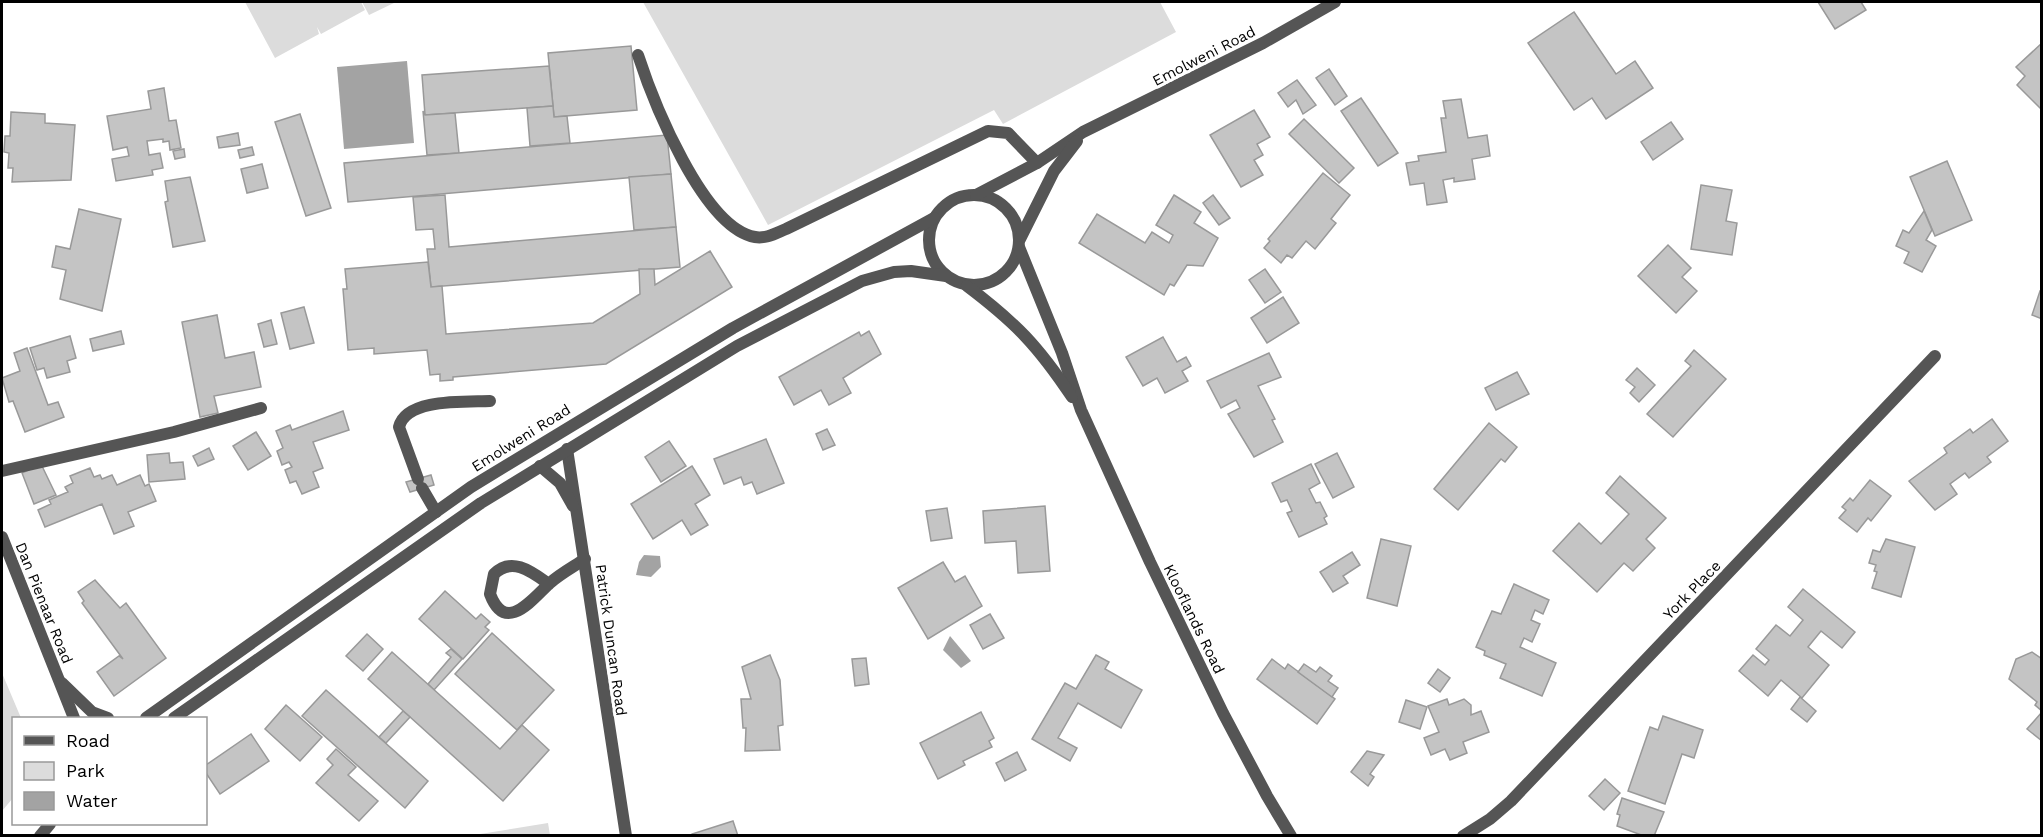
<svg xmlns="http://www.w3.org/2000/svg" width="2043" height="837" viewBox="0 0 2043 837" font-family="'Work Sans',sans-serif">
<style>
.green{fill:#dcdcdc}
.water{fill:#a3a3a3}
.building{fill:#c4c4c4;stroke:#999;stroke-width:1.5}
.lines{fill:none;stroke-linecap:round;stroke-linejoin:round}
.service{stroke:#555;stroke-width:12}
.minor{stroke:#555;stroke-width:12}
.labels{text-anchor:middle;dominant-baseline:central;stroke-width:6;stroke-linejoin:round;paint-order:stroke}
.street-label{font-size:15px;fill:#000;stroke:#fff}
</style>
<rect width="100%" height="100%" fill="#fff"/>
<g class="green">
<polygon points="245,2 361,2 365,10 321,34 317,27 319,34 275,58"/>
<polygon points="362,2 396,2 369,15"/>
<polygon points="643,2 1160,2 1176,32 1003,124 994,110 768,225"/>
<polygon points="2,673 21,718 14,718 13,798 2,811"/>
<polygon points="548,823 550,835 474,835"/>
</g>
<g class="water">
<polygon points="407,61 414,143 344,149 337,67"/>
<polygon points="644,555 660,556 661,567 651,577 636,575 639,562"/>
<polygon points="950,636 971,661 961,668 943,650"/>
</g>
<g class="building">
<polygon points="1818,2 1861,2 1866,10 1835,29"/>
<polygon points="1574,12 1616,74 1635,61 1653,88 1606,119 1592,98 1574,110 1528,43"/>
<polygon points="2042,43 2042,110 2017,85 2025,76 2016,67"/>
<polygon points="631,46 637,110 554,117 548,53"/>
<polygon points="549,66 553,106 425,115 422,75"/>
<polygon points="1329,69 1347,96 1335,105 1316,78"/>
<polygon points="1297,80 1316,105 1303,114 1296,100 1288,107 1278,93"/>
<polygon points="164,88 169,121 176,120 181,148 170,150 169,141 163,142 163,139 147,141 149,155 160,153 163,168 152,170 153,175 116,181 112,159 129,156 127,147 113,150 107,116 151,109 148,91"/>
<polygon points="1361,98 1398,153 1378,166 1341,111"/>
<polygon points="1461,99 1468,138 1487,135 1490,156 1472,159 1475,179 1454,182 1454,178 1443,180 1447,202 1427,205 1424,183 1410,185 1406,163 1419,161 1418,156 1446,152 1441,118 1446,118 1443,101"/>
<polygon points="553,106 554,117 567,116 570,143 530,146 527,108"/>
<polygon points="1254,110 1270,137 1257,144 1263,155 1254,160 1263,175 1241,187 1210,135"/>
<polygon points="423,111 425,115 455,113 459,153 427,155"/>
<polygon points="11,112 45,114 45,123 75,125 71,180 12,182 13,168 8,168 9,153 4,152 5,136 10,136"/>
<polygon points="300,114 331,208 306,216 275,122"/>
<polygon points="1304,119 1354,168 1339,183 1289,134"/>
<polygon points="1671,122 1683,139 1653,160 1641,142"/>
<polygon points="238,133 240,145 219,148 217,137"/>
<polygon points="667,135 671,174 348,202 344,163"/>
<polygon points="252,147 254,155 240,158 238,150"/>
<polygon points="184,149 185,157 175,159 173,151"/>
<polygon points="1947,161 1972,220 1935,236 1910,177"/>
<polygon points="262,164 268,188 247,193 241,169"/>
<polygon points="1323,173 1350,195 1331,219 1336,223 1315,249 1306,241 1292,258 1287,255 1281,263 1264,248 1270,241 1268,239"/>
<polygon points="671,174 676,227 634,230 629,177"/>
<polygon points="190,177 205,241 173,247 165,202 168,201 165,181"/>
<polygon points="1701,185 1732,190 1726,221 1737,223 1732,255 1691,249"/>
<polygon points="445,195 449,247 676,227 680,267 431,287 427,249 435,249 433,229 416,230 413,197"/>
<polygon points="1174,195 1201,212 1194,223 1218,238 1203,266 1187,265 1174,286 1170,284 1164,295 1079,243 1097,214 1145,243 1152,232 1169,243 1173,235 1156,225"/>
<polygon points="1213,195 1230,218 1219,225 1203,203"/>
<polygon points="79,209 121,219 102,311 60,299 66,270 52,267 56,246 70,249"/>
<polygon points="1924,211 1932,230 1926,240 1936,246 1922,272 1904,263 1909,252 1896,246 1903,230 1909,233"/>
<polygon points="1668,245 1691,268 1682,277 1697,291 1676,313 1638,276"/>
<polygon points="710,251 732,287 606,364 453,377 453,380 440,381 440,374 430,375 427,350 374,354 374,348 348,350 343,289 347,289 345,269 428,262 431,287 442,286 446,334 593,323 640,294 639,269 654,269 655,285"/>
<polygon points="1265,269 1281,292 1265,303 1249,280"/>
<polygon points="2040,291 2042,292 2042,319 2032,315"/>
<polygon points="1283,297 1299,323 1267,343 1251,318"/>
<polygon points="304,307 314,343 290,349 281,313"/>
<polygon points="217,315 225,358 254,352 261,387 214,396 218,413 200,417 182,322"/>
<polygon points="271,320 277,344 264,347 258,324"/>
<polygon points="121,331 124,344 93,351 90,339"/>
<polygon points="869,331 881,354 843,378 851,393 829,405 821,390 794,405 779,377 859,332 861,336"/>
<polygon points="70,336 76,358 67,361 70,372 47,378 44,368 37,370 30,348"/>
<polygon points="1163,337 1177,362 1186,357 1191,366 1182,371 1188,381 1165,393 1157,378 1143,386 1126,357"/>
<polygon points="27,348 48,405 58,402 64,417 25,432 13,401 9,402 2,378 20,371 14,353"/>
<polygon points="1694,350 1726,379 1673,437 1647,414 1691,366 1685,361"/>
<polygon points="1269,353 1281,377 1258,386 1275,419 1272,420 1283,442 1254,457 1228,414 1240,408 1236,400 1221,408 1207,381"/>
<polygon points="1637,368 1655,385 1639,402 1630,393 1635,387 1626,380"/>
<polygon points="1517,372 1529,394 1496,410 1485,388"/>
<polygon points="343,411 349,430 313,442 323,468 313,472 319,487 302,494 296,481 290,483 285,470 292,467 289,462 282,465 277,451 283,448 276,431 290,425 292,430"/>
<polygon points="1992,419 2008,441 1987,457 1991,462 1969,478 1965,473 1950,484 1957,494 1935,510 1909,481 1947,453 1944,448 1970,429 1973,433"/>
<polygon points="1489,423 1517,447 1505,462 1501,459 1458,510 1434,489"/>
<polygon points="827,429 835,445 823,450 816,434"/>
<polygon points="256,432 271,456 248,470 233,446"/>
<polygon points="766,439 784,483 757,494 752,482 744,485 741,477 724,484 714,459"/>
<polygon points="669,441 686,466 661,482 645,457"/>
<polygon points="209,448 214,459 198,466 193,456"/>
<polygon points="169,453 170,463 183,462 185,479 149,482 147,455"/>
<polygon points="1337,453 1354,487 1333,498 1315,464"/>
<polygon points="41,464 56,495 34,504 22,473"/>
<polygon points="1311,464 1320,483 1309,489 1316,503 1320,502 1327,516 1324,518 1327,524 1299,537 1287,513 1292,511 1287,500 1281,502 1272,483"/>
<polygon points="692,466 710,495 695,504 708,525 691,535 682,520 653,539 631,504"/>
<polygon points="90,468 94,477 100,475 102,479 112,475 117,485 140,475 145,486 149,484 156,501 128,512 134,526 114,534 102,504 45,527 38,510 51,504 49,500 68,492 65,487 73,483 70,476"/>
<polygon points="431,475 434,485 410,492 406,482"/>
<polygon points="1620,476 1666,518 1646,539 1655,548 1633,571 1624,563 1597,592 1553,551 1579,523 1601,544 1629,514 1606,493"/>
<polygon points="1870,480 1891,496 1871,521 1868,518 1857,532 1839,518 1846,510 1842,507 1850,498 1853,501"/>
<polygon points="1045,506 1050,571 1018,573 1016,541 985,543 983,511"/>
<polygon points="947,508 952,538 931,541 926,511"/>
<polygon points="1381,539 1411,546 1397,606 1367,598"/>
<polygon points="1886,539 1915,547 1901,597 1872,588 1877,572 1874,571 1876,565 1869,563 1873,550 1880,552"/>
<polygon points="1352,552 1360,565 1343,576 1348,583 1333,592 1320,572"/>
<polygon points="943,562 955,582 965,576 982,606 928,639 898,588"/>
<polygon points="95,580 120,608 126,603 166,658 114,696 97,672 119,656 123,659 82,603 84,601 78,592"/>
<polygon points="1514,584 1549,600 1543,614 1535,610 1531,620 1540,624 1532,642 1524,638 1520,647 1556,663 1542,696 1500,678 1506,664 1484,655 1485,651 1476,647 1492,611 1501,614"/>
<polygon points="1803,589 1855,632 1842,648 1821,631 1808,647 1829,665 1802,698 1781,680 1768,696 1739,671 1753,655 1765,665 1769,660 1756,649 1776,625 1790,636 1803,620 1788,607"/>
<polygon points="445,591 476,619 481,614 490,622 485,627 489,630 463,659 419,619"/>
<polygon points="990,614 1004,638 983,649 970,625"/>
<polygon points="492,633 554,690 517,730 455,674"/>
<polygon points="367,634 383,649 363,671 346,656"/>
<polygon points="451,649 462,659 434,690 428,684 451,657 446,653"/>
<polygon points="392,652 500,749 522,725 549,750 503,801 368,679"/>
<polygon points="2032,652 2042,659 2042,711 2035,705 2037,702 2009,679 2016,659"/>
<polygon points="770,655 780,680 783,725 778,726 780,750 745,751 746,728 743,728 741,699 751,699 742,667"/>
<polygon points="1096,655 1109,662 1105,669 1142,690 1121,728 1078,703 1058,738 1077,748 1070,761 1032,739 1065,683 1076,689"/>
<polygon points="866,658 869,684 855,686 852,659"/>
<polygon points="1272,659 1285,669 1288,664 1335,699 1317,724 1257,679"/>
<polygon points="1304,664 1316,672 1320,667 1332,676 1328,681 1338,688 1332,697 1298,672"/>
<polygon points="1438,669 1450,678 1440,692 1428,683"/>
<polygon points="326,690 428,781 405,808 302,716"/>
<polygon points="1800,697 1816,711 1807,722 1791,709"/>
<polygon points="1447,699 1449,705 1464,699 1471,705 1471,715 1481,711 1489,732 1463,742 1467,753 1450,760 1445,749 1431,755 1424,738 1439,732 1428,706"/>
<polygon points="1406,700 1427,707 1420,729 1399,722"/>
<polygon points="286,705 322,737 300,761 265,729"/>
<polygon points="403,711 410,717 386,743 379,737"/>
<polygon points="981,712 994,738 989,741 992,747 963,761 965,765 938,779 920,743"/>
<polygon points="2042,712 2042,741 2027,729"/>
<polygon points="1663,716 1703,730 1694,758 1682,754 1665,804 1628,791 1650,727 1658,730"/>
<polygon points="251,734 269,761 220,794 206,773 206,765"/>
<polygon points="336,749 356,767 348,775 378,801 359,821 316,783 333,765 327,759"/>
<polygon points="1367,751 1384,755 1370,774 1374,777 1368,786 1351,772"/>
<polygon points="1017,752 1026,770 1005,781 996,763"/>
<polygon points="1605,779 1620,793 1604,810 1589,796"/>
<polygon points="1622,798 1664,812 1654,836 1644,836 1617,826 1620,815 1617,814"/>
<polygon points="733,821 738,836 692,836 692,834"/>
</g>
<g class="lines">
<g class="service">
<path d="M 638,55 C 653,101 703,228 755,237 C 766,239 776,233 786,229 L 988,131 L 1008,133 L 1037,163"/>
<polyline points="2,471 174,432 261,408"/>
<path d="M 418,479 L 399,427 C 406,398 465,402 490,401"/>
<polyline points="422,488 436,512"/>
<path d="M 549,584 C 532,572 512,556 494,574 L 490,594 C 506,636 534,597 550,583 C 560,574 573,567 585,559"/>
</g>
<g class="minor">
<circle cx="974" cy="240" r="45"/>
<polyline points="976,195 1037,163 1083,132 1263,43 1335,2"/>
<polyline points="1020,239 1054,171 1077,141"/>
<polyline points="1019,247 1062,353 1081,410 1150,562 1223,713 1267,796 1291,836"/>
<path d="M 967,286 C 1016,323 1038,346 1072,397"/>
<polyline points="567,449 626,836"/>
<polyline points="540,466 560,483 573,506"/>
<polyline points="2,537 74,718"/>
<polyline points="62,683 92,712 108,718"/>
<polyline points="146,718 471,487 733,328 934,218"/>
<polyline points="174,718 481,503 737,346 862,281 894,272 911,271 946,276"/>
<polyline points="40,836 50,824"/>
<polyline points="1463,836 1490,819 1511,801 1935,356"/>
</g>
</g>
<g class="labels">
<g class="street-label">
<text transform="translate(1204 56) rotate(-27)">Emolweni Road</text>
<text transform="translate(521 438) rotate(-32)">Emolweni Road</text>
<text transform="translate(1692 590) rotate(-46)">York Place</text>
<text transform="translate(44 603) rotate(68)">Dan Pienaar Road</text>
<text transform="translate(1194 619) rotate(64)">Klooflands Road</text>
<text transform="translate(611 640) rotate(82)">Patrick Duncan Road</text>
</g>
</g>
<rect width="2043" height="837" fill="none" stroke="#000000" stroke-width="6"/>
<rect x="12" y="717" width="195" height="108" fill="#ffffff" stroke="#999999" stroke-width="1.5"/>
<rect x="24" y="736" width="30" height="9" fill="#555555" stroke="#999999" stroke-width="1.5"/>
<text x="66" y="747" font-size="18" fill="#000000">Road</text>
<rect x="24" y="762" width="30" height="18" fill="#dcdcdc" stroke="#999999" stroke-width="1.5"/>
<text x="66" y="777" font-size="18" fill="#000000">Park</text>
<rect x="24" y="792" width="30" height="18" fill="#a3a3a3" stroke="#999999" stroke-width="1.5"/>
<text x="66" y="807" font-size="18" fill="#000000">Water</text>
</svg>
